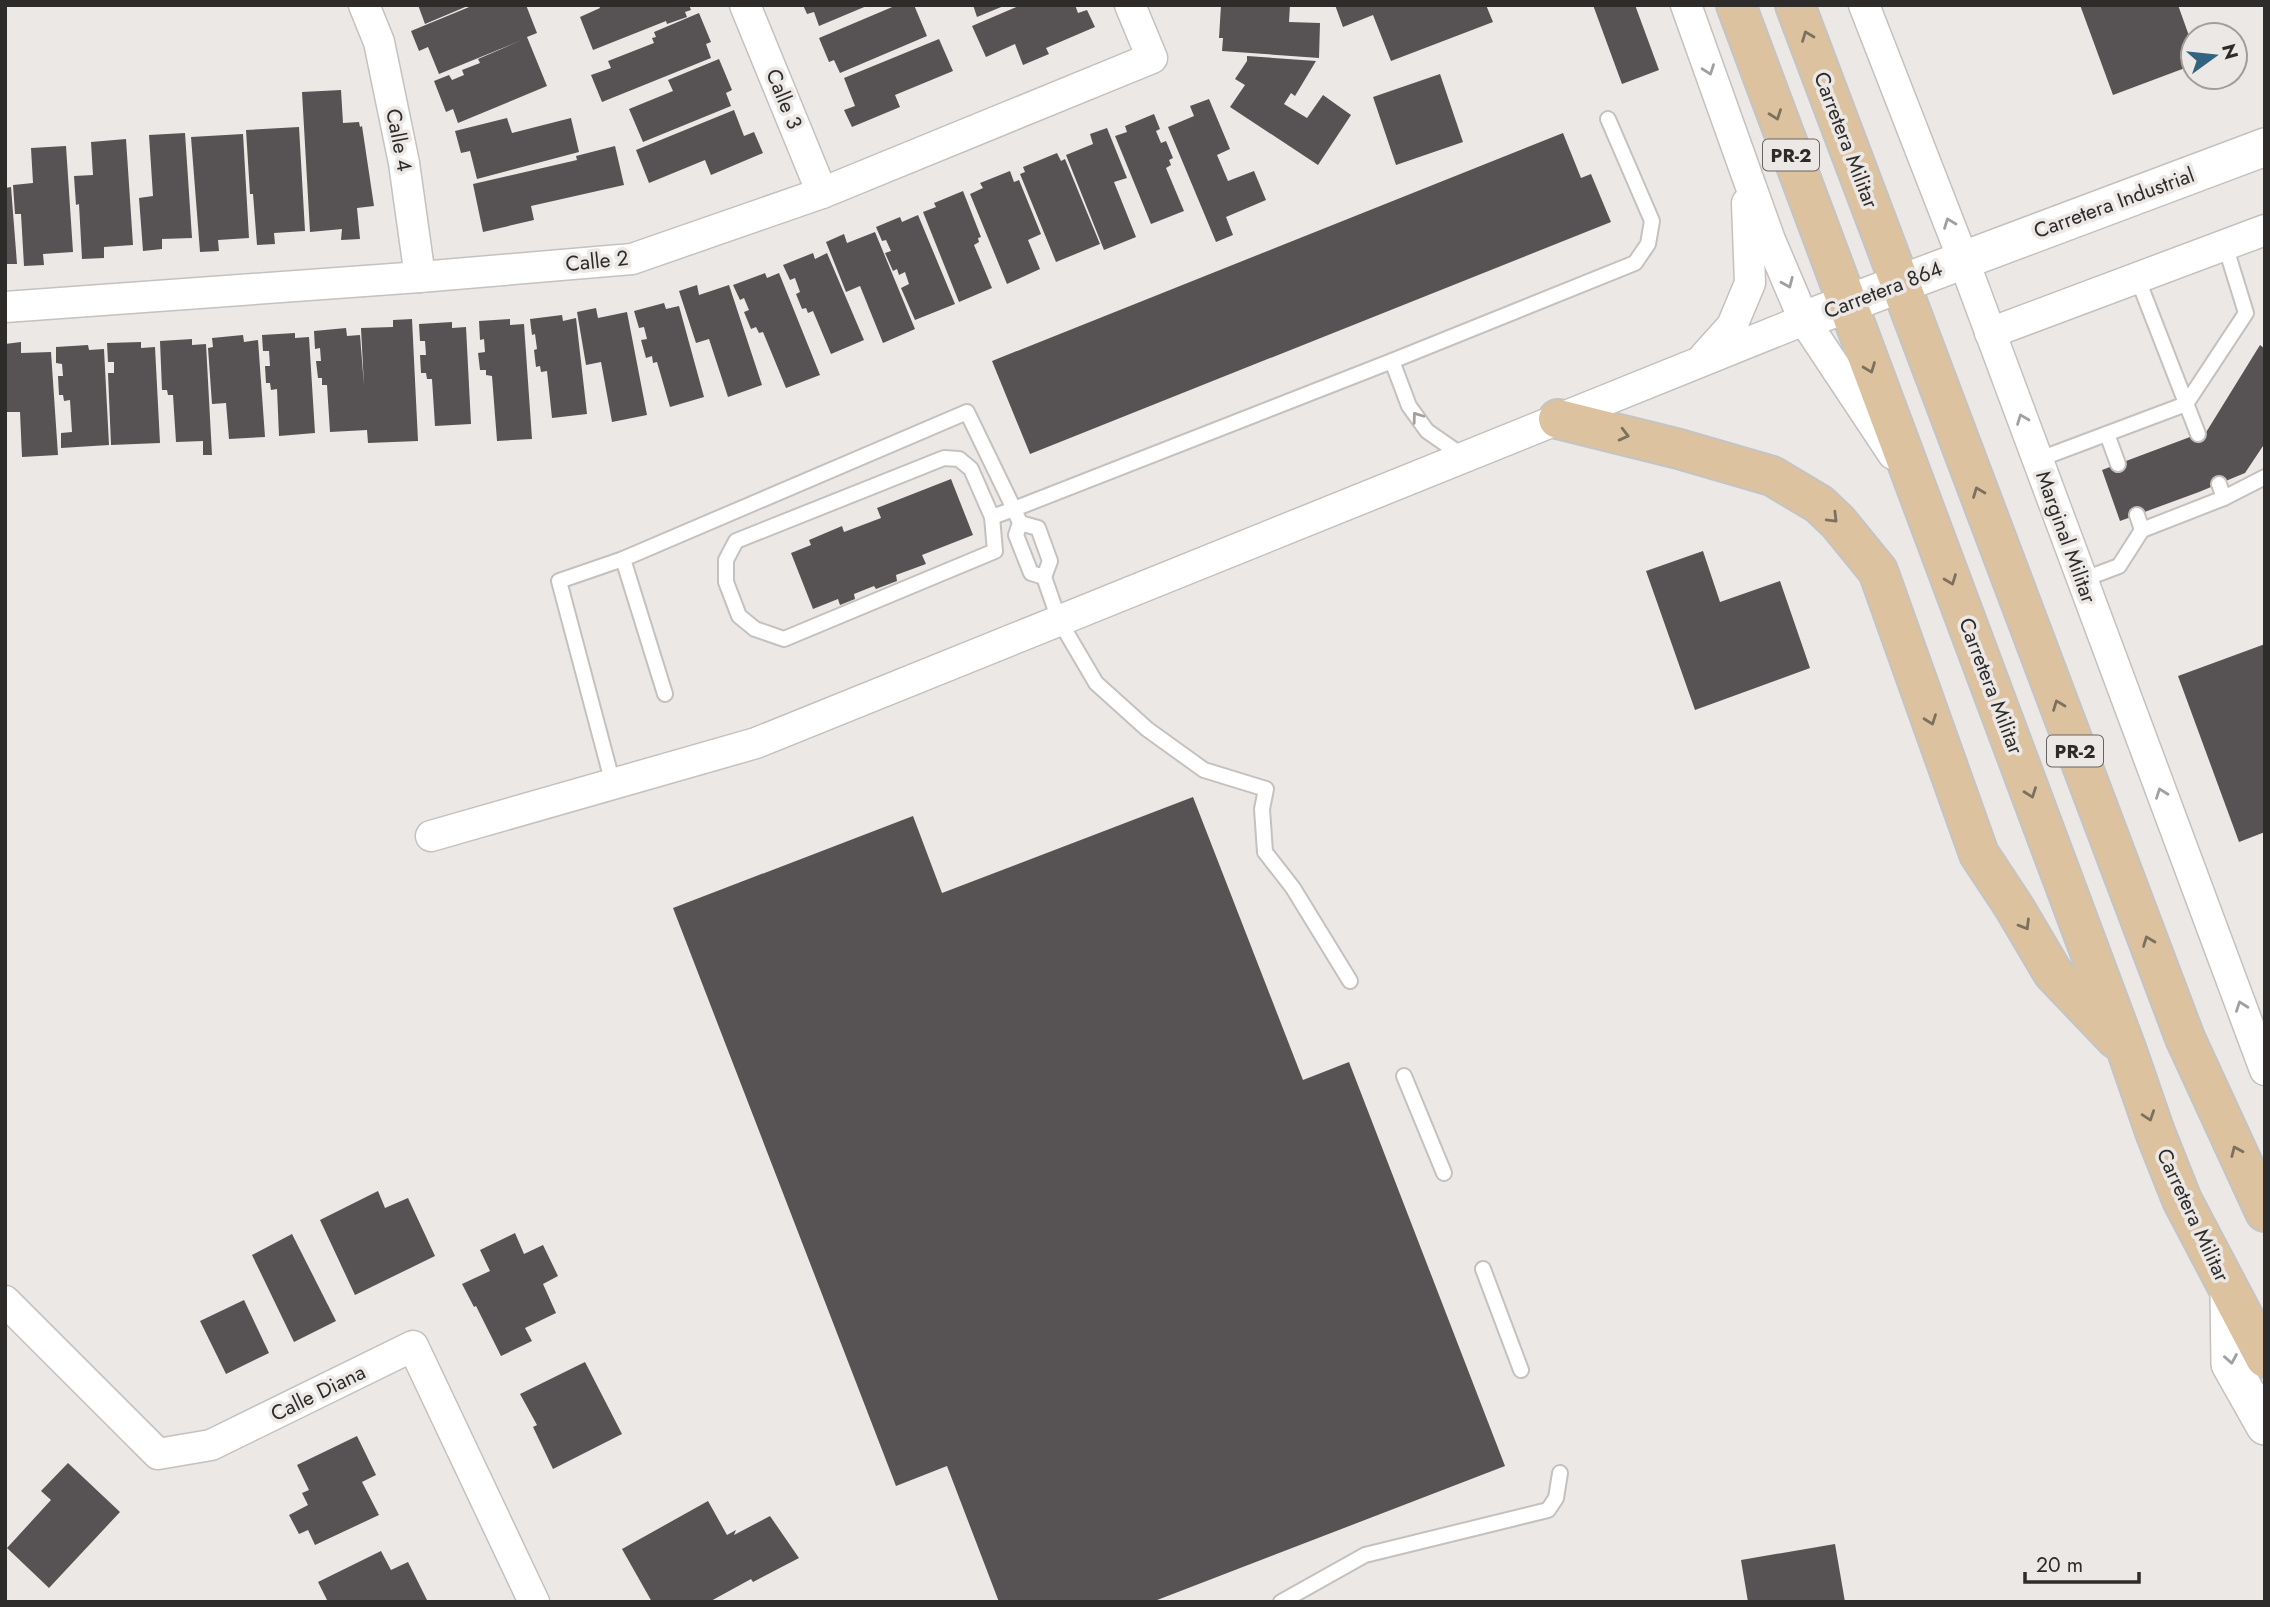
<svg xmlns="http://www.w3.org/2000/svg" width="2270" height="1607" viewBox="0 0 2270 1607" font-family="Jost,sans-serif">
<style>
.building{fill:#575354}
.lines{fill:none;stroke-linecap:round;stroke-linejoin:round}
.service-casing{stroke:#c4c1bf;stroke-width:18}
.minor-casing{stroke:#c4c1bf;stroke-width:33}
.tertiary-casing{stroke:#c4c1bf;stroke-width:40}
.primary-casing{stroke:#c4c4c4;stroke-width:42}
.service{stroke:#fff;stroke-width:14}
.minor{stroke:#fff;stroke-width:30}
.tertiary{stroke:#fff;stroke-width:37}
.primary{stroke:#dcc29e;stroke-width:38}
.oneway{stroke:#7c705f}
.oneway2{stroke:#a0a0a0}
.labels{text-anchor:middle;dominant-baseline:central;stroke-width:7;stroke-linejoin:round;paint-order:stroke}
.shield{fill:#ece8e6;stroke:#666463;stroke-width:2}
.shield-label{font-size:19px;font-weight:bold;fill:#2d2c2b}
.street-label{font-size:21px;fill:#2d2c2b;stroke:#ece8e6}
</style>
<rect width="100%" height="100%" fill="#ece8e6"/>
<g class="building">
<polygon points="418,5 470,5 425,24"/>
<polygon points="474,5 526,5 537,33 527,37 547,86 458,123 453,109 446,112 434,81 449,75 452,80 464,75 462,70 480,63 478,59 522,40 439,74 428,47 419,51 411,31"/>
<polygon points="599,5 689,5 691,10 685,12 687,17 667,24 666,21 593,50 580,17 600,8"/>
<polygon points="803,5 869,5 819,26 814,12 807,14"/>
<polygon points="897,5 914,5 927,36 840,73 834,60 829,62 819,38"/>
<polygon points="973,5 1006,5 977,17"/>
<polygon points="1021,5 1075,5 1078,13 1087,10 1095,27 1046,48 1049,54 1023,65 1015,44 986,57 972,26"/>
<polygon points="1221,5 1290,5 1289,22 1320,23 1319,58 1222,51 1223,38 1219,38"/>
<polygon points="1335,5 1486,5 1493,22 1391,61 1373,15 1343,27"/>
<polygon points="1593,5 1635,5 1659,70 1622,84"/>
<polygon points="2080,5 2178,5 2193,47 2193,65 2113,95"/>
<polygon points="699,13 711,42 706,44 711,58 602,102 591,75 611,68 608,61 654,43 652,38 656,37 654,32"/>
<polygon points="939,39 953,71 895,95 900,107 852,127 844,110 855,106 844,78"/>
<polygon points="1247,56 1316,61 1295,96 1291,93 1284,104 1307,118 1323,95 1351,115 1318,165 1230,107 1245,85 1235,79 1247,61"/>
<polygon points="719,59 732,90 726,93 731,106 643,142 629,109 673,91 668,80"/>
<polygon points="1440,74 1463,142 1396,165 1373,97"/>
<polygon points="341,90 343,123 359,122 360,127 362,126 374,206 357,208 360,239 341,240 342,229 310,232 302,92"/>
<polygon points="1209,99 1230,149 1217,155 1228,181 1254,171 1266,200 1226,217 1233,235 1216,242 1168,127 1194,116 1190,106"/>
<polygon points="734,110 744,136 754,132 763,153 711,175 705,160 649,183 636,150"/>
<polygon points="1154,114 1160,129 1156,131 1161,143 1166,141 1173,158 1169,160 1171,165 1166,168 1184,211 1151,224 1115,136 1127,132 1125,126"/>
<polygon points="507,118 512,133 571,118 579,152 477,179 470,151 461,153 455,131"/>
<polygon points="299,127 305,231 274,233 275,244 257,245 253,194 250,194 246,130"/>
<polygon points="1107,128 1127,178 1114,182 1136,237 1104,250 1066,155 1093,144 1090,134"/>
<polygon points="185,133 192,238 162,239 162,249 143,251 139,198 153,196 149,135"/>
<polygon points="1563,133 1581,178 1591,174 1611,222 1030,454 992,361"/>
<polygon points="243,134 249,238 218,240 219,251 200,252 191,137"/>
<polygon points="126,139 133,245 104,247 104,258 82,259 79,204 76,205 74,176 93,175 91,142"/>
<polygon points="66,146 73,252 43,254 44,265 24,266 21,214 15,214 13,185 33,183 31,148"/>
<polygon points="615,146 624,185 531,206 534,220 483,232 473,184 577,160 576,156"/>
<polygon points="1057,153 1061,161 1065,159 1100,244 1056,262 1020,174 1025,172 1023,167"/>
<polygon points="1010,171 1014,182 1019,180 1041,234 1028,240 1040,269 1007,284 970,194 983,188 980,183"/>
<polygon points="11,187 17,264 5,264 5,188"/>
<polygon points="963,191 981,237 978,238 979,242 974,245 992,288 959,302 923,212 936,207 934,203"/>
<polygon points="918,215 955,304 915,320 901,288 909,284 905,272 899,275 897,269 893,271 885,253 891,251 886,240 882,241 876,227 900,217 902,222"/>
<polygon points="875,232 915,329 883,343 860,286 846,292 826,242 844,234 847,243"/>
<polygon points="813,253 815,259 827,253 864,340 831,354 813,311 808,313 806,308 802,309 796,294 800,292 795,278 790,280 783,265"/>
<polygon points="765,273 767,278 779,273 820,375 786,388 763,332 759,333 756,327 751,329 744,312 749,310 744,298 740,300 733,285"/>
<polygon points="697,285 699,295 729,285 762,385 728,397 709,339 696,343 679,291"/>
<polygon points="664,303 666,309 679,306 704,397 670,407 657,362 653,363 652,356 646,358 641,340 647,339 644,327 639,328 634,311"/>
<polygon points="596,308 598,318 627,312 647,415 612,422 601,362 586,365 577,312"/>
<polygon points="562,315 563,321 576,318 587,414 552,418 547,371 541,372 540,366 536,367 534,350 537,349 535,334 532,335 530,319"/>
<polygon points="412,319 418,441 368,443 367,430 330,432 327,385 322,385 322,378 318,378 316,361 321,361 320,348 315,349 314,331 346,328 347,336 360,335 364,386 361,328 393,327 393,320"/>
<polygon points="510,319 510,325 524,324 532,439 497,441 492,376 486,375 486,370 480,370 478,353 485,352 484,339 480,340 479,321"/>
<polygon points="452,322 452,328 466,327 471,424 435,426 432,379 427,379 426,373 421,373 420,355 426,355 425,341 420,341 419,324"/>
<polygon points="295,333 295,338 309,337 315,433 279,436 277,389 271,390 270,383 266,383 265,366 270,366 269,351 263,351 262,335"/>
<polygon points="243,335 244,342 258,340 265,437 229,439 226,403 212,404 208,348 213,347 212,338"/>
<polygon points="192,339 192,345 206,344 212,455 203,455 203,441 176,442 173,395 168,395 167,390 162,390 160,341"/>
<polygon points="21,342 21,353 51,352 58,455 22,457 20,412 5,412 5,344"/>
<polygon points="141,342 141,348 155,347 160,443 111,445 108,373 114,373 114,362 108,362 107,343"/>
<polygon points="88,345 89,350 104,349 109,445 61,448 61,433 72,432 70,400 64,401 63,395 59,395 58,376 63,376 62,364 56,363 56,347"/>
<polygon points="2260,345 2265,349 2265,443 2245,473 2199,492 2120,521 2102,470 2198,434 2205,434"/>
<polygon points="951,479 973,535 922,555 926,564 896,575 897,581 876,589 874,586 854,594 855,599 840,605 838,599 813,609 791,553 811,545 809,540 842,526 844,532 881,518 877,508"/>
<polygon points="1703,551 1720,602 1780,581 1810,668 1695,710 1646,571"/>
<polygon points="2265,644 2265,832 2239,842 2178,676"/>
<polygon points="1193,797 1303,1080 1349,1062 1505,1466 1152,1602 999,1602 947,1466 896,1486 673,908 913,816 942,893"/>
<polygon points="378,1191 385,1208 408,1198 435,1256 355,1295 320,1220"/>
<polygon points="515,1233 524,1254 543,1245 558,1276 543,1284 556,1313 525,1328 532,1341 501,1356 476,1306 474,1307 462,1284 490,1271 480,1250"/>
<polygon points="292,1234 336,1321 294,1342 252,1255"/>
<polygon points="244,1300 269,1353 226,1374 200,1321"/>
<polygon points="585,1362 622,1434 553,1469 533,1427 537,1425 520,1394"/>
<polygon points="357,1436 376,1475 362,1482 379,1515 315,1545 308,1530 299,1534 289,1515 308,1505 302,1493 309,1490 297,1465"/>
<polygon points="68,1463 120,1512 49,1588 7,1548 51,1500 41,1491"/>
<polygon points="708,1501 727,1535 736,1530 734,1535 770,1516 799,1558 753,1582 751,1579 709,1602 652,1602 622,1549"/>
<polygon points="1835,1544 1845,1602 1748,1602 1741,1560"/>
<polygon points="381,1551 391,1570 408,1562 428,1602 328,1602 318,1582"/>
</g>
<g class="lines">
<g class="service-casing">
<g id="service">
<polyline points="2137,277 2198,434"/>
<polyline points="1392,361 1409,406 1427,431 1463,456"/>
<polyline points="2107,434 2118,464"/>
<polygon points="944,458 959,459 971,469 992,517 995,551 784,639 755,629 739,616 726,582 726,560 736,541"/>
<polyline points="2037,460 2186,404 2246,313 2225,245"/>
<polyline points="2224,498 2265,477"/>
<polyline points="2137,515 2142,530"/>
<polyline points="992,517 1014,509 1020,523 1016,535 1031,573 1044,577 1050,561 1038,528 1020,523"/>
<polyline points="1044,577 1059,620 1096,683 1147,729 1204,770 1266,789 1262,809 1265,852 1293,888 1350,981"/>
<polyline points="2082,580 2119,566 2142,530 2224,498 2219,484"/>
<polyline points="665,694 623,559 967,412 1014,509 1392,361 1635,263 1648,244 1652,221 1608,119"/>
<polyline points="613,784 559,581 623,559"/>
<polyline points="1404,1076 1444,1173"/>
<polyline points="1483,1269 1521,1370"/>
<polyline points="1281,1602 1365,1555 1548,1510 1556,1498 1560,1473"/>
</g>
</g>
<g class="minor-casing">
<g id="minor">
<polyline points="364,5 379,42 404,163 420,277"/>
<polyline points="745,5 822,193"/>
<polyline points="1686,5 1770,240 1804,320 1893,454"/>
<polyline points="1864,5 1963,259 2265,1070"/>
<polyline points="5,307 420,277 632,259 822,193 1152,58 1130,5"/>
<polyline points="1990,333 2265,230"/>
<polyline points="1705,356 1732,326 1750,283 1747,203"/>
<polyline points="431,836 756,743 1804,320"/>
<polyline points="5,1301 158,1454 211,1445 413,1346 534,1602"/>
</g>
</g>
<g class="tertiary-casing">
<g id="tertiary">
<polyline points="1804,320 2265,147"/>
<polyline points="2229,1292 2230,1364 2265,1426"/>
</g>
</g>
<g class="primary-casing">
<g id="primary">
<polyline points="1736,5 2127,1051 2155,1132 2182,1200 2265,1358"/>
<polyline points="1795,5 2185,1038 2265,1212"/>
<polyline points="1558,419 1679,449 1772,476 1819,504 1838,522 1878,571 1979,854 2014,907 2053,973 2116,1039"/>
</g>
</g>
<use href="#service" class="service"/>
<use href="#minor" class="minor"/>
<use href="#tertiary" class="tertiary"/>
<use href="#primary" class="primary"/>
</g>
<defs><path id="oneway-chevron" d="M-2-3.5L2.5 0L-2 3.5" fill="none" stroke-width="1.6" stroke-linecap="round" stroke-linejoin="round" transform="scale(1.75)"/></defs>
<g class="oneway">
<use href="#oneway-chevron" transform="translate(1807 36) rotate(-111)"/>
<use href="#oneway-chevron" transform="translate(1776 115) rotate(70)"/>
<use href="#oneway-chevron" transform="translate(1870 368) rotate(69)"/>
<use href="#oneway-chevron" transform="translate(1624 435) rotate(14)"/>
<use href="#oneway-chevron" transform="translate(1978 492) rotate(-111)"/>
<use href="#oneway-chevron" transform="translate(1833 518) rotate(45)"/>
<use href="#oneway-chevron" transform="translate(1951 580) rotate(69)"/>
<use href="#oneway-chevron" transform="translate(2058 705) rotate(-111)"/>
<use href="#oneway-chevron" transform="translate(1931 720) rotate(70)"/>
<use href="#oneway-chevron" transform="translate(2031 793) rotate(70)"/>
<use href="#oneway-chevron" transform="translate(2025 925) rotate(59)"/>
<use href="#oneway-chevron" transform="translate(2148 941) rotate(-111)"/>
<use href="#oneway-chevron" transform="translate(2149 1116) rotate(71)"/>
<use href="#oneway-chevron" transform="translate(2236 1151) rotate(-114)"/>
</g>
<g class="oneway2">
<use href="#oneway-chevron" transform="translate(1709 70) rotate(70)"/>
<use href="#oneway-chevron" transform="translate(1949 223) rotate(-111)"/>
<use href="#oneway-chevron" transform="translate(1788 283) rotate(67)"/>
<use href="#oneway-chevron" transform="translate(1417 417) rotate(-126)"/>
<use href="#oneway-chevron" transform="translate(2022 419) rotate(-111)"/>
<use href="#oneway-chevron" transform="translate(2161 793) rotate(-110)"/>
<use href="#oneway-chevron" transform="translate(2241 1006) rotate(-110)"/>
<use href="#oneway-chevron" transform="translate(2231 1359) rotate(80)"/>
</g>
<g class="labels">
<g class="shield">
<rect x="1763" y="139.5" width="56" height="31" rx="5"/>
<rect x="2047" y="735.5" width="56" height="31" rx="5"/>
</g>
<g class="shield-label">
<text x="1791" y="155">PR-2</text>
<text x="2075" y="751">PR-2</text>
</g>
<g class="street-label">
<text transform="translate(784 99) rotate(68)">Calle 3</text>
<text transform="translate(399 140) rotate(79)">Calle 4</text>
<text transform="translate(1846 140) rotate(69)">Carretera Militar</text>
<text transform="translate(2114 203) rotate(-20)">Carretera Industrial</text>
<text transform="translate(597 261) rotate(-6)">Calle 2</text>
<text transform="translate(1883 290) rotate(-21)">Carretera 864</text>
<text transform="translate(2066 537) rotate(70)">Marginal Militar</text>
<text transform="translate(1991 686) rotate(69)">Carretera Militar</text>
<text transform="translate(2193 1215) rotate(65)">Carretera Militar</text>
<text transform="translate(318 1393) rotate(-26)">Calle Diana</text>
</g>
</g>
<rect width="2270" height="1607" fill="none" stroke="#2d2c2b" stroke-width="14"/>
<g transform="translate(2214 56) rotate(75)"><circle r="33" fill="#ece8e6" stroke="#a09d9b" stroke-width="2"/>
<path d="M0-5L12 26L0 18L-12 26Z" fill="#326381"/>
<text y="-10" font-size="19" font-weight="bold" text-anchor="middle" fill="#2d2c2b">N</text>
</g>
<path d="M2025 1572v10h114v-10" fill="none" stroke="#2d2c2b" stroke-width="3.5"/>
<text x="2036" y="1572" font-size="21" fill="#2d2c2b" stroke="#ece8e6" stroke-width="5" paint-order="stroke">20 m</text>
</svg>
